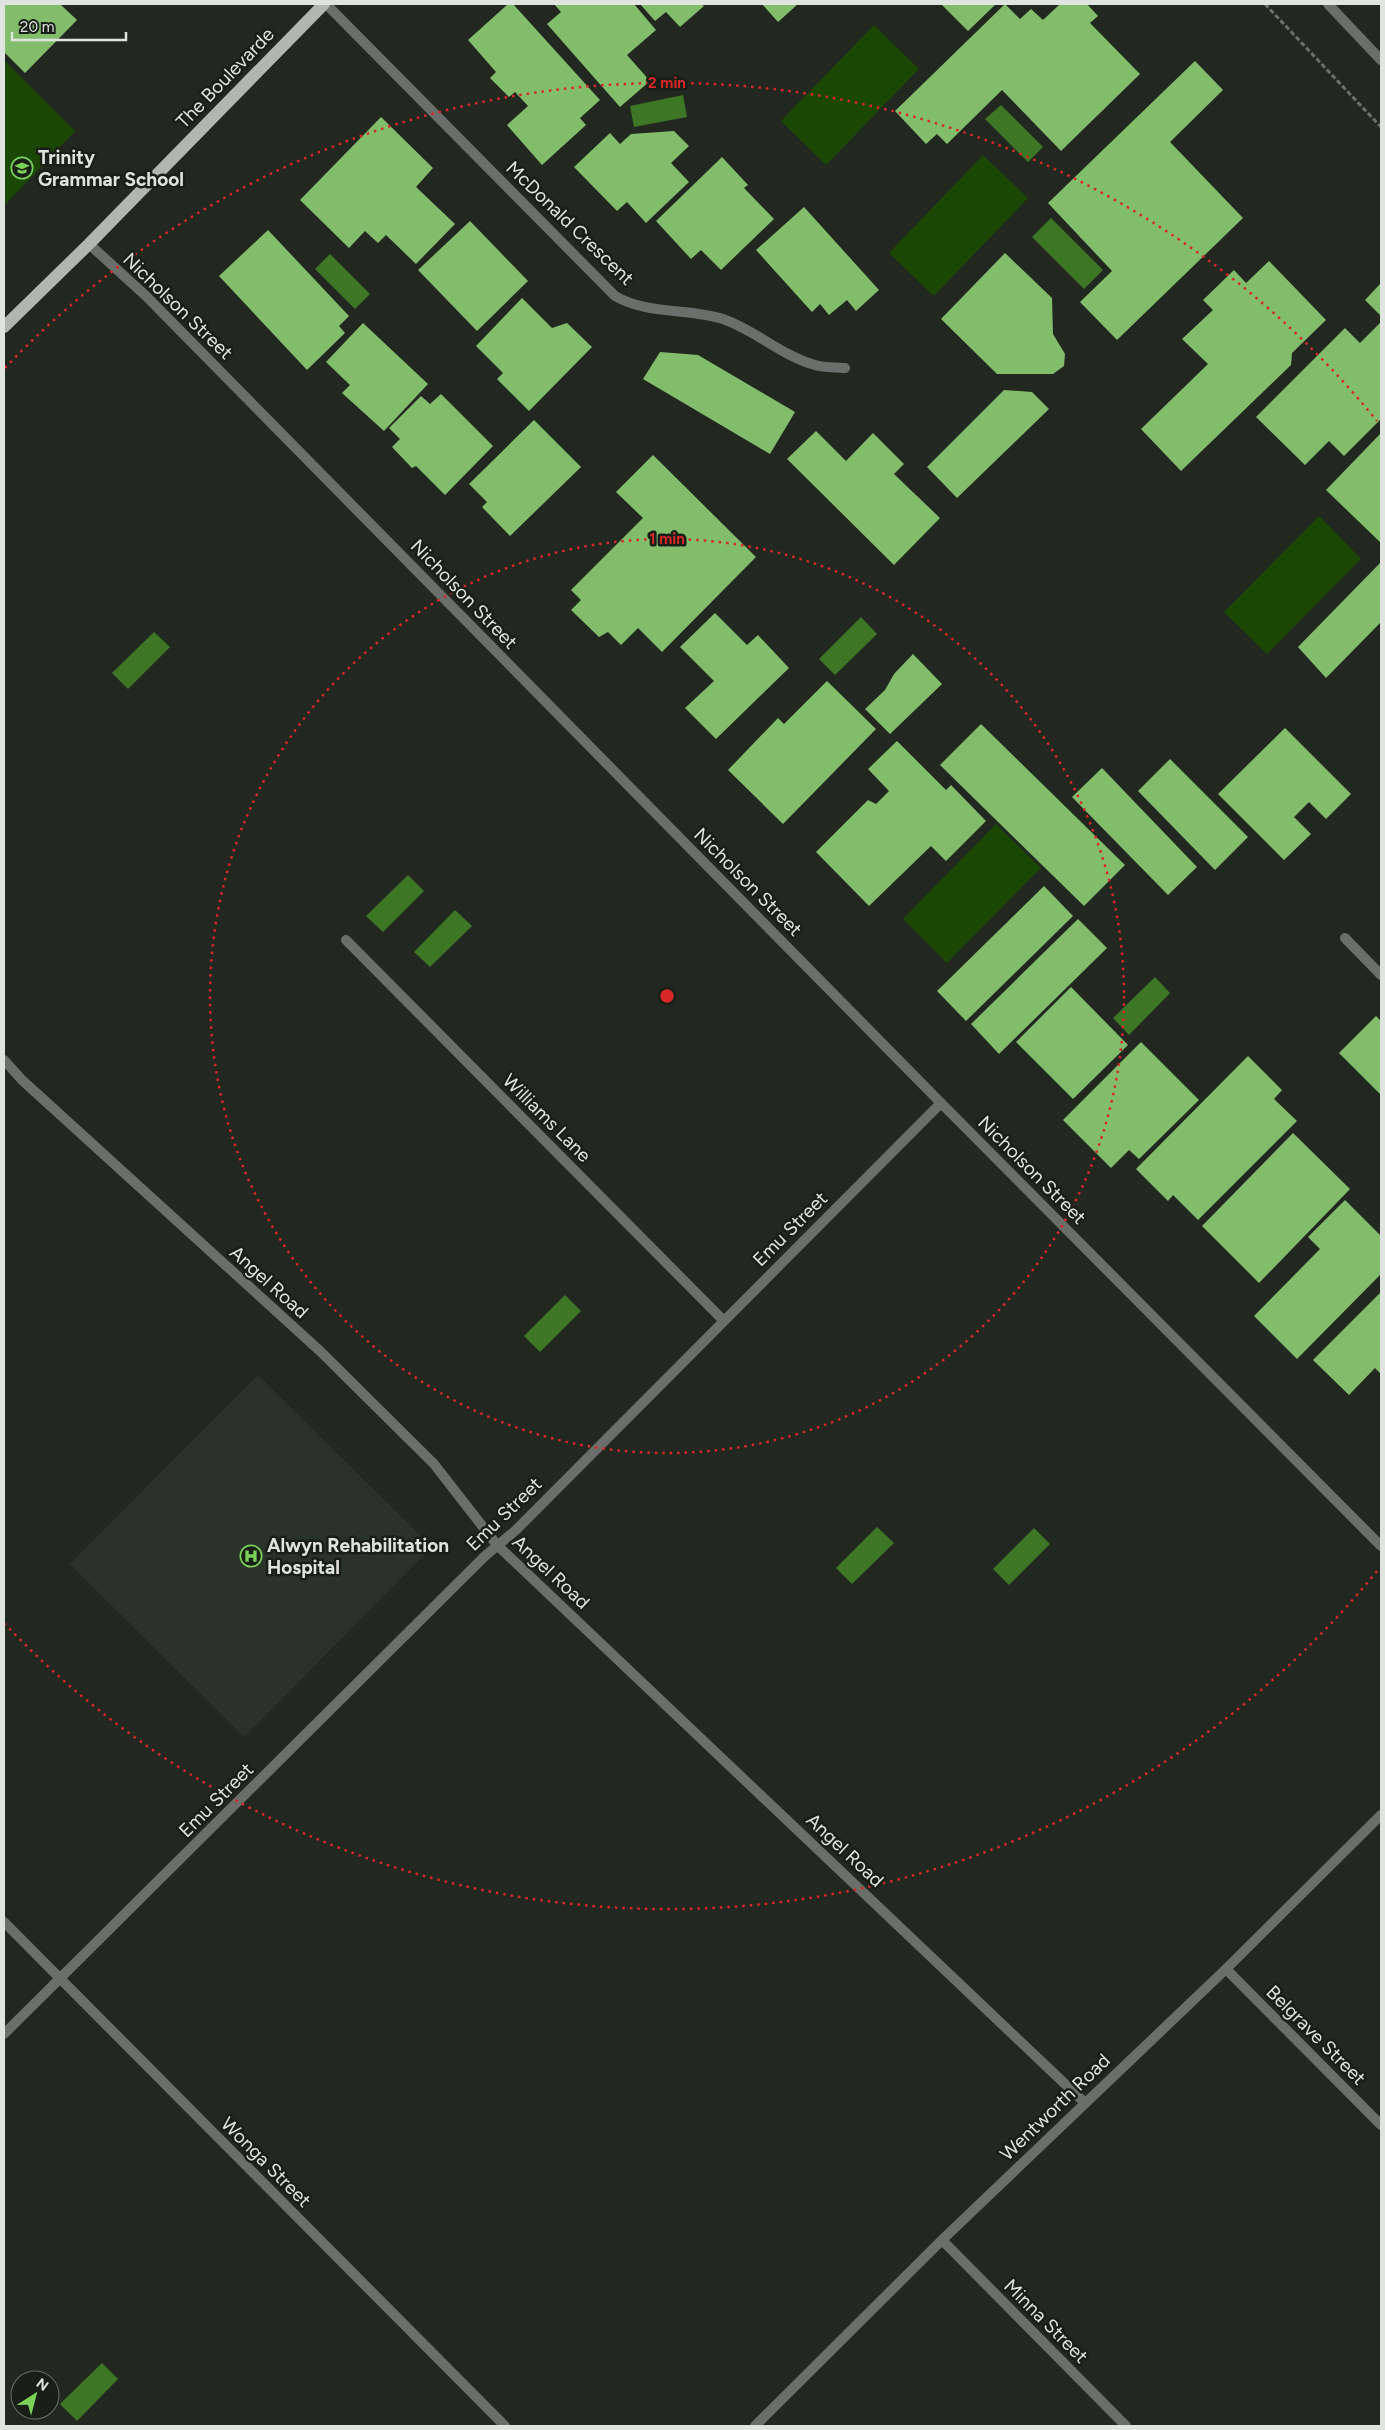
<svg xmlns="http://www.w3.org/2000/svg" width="1385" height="2430" viewBox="0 0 1385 2430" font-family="Figtree,sans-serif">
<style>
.built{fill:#2a3327}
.green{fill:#1b4704}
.water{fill:#3d7625}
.building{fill:#82bd6c}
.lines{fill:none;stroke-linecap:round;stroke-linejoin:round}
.path{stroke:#6b7069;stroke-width:3;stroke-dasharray:5 2.5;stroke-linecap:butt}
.service{stroke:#6b6e6a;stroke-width:10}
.minor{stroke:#6b6e6a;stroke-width:10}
.tertiary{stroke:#6b6e6a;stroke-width:10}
.primary{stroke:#b1b7af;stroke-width:12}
.ring{fill:none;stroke:#d62828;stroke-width:2.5;stroke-dasharray:2.5 5}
.labels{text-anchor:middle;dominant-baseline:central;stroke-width:5;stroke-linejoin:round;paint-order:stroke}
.street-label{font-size:19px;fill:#e0e4df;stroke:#191e17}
.poi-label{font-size:19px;font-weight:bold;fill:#e0e4df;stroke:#191e17;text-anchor:start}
.centre{fill:#d62828;stroke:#191e17;stroke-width:2.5}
.ring-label{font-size:15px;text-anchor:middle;font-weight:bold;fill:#d62828;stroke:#191e17;stroke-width:5;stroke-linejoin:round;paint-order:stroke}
</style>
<rect width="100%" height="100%" fill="#222820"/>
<polygon class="built" points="258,1375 432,1547 244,1737 70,1564"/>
<g class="green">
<polygon points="874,25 919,69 826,165 781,121"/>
<polygon points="4,60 75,131 4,206"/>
<polygon points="983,155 1028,198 934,296 889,253"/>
<polygon points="1319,516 1361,559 1267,654 1224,612"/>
<polygon points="996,824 1041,868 947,963 903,919"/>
</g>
<g class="water">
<polygon points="683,95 687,117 634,127 630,106"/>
<polygon points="1001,105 1043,147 1028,162 985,119"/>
<polygon points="1051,218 1103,270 1084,289 1032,237"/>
<polygon points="330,254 370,294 355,309 315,269"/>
<polygon points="861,617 877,634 835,675 819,659"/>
<polygon points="154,632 170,647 128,689 112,673"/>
<polygon points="408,875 424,891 383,932 366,916"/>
<polygon points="455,910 472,926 430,967 414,952"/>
<polygon points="1155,977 1170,993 1129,1035 1113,1018"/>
<polygon points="565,1295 581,1311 540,1352 524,1336"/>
<polygon points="877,1527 894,1543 852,1584 836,1568"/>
<polygon points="1034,1528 1050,1544 1009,1585 993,1569"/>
<polygon points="102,2363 118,2379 77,2421 60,2404"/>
</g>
<g class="building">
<polygon points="5,4 60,4 77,20 25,73 4,52"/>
<polygon points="508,4 513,4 600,100 580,118 586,125 542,165 507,125 528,106 515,92 509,97 490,78 496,72 468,40"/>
<polygon points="554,4 634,4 656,30 627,55 650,81 620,107 547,24 561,12"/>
<polygon points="640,4 701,4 704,6 680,27 666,12 655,21"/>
<polygon points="762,4 798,4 778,22"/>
<polygon points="941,4 996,4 968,31"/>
<polygon points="1005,4 1020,19 1031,9 1043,20 1060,4 1087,4 1098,16 1090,23 1140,74 1061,151 1002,90 947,144 937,134 926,144 895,111"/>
<polygon points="1195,61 1223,90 1170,142 1243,218 1117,340 1080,302 1112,271 1048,203"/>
<polygon points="381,117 433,168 416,187 455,224 416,264 386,235 378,243 365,231 349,248 300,200"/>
<polygon points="674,131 689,146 671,163 689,182 646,223 627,202 617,211 574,167 610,133 620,144 631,134"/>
<polygon points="722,157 748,185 744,188 774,219 721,270 701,250 691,259 656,221"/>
<polygon points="804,207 879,290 856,311 847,300 829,315 820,304 812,312 756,250"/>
<polygon points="470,221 528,281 477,331 418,270"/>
<polygon points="268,230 349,316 339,326 345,333 307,370 219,276"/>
<polygon points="1005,253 1052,298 1053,334 1065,354 1064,366 1053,374 997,374 941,319"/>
<polygon points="1269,261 1326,320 1292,353 1291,365 1181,471 1141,429 1208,364 1182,339 1213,310 1203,300 1234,270 1246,283"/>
<polygon points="1381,283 1381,316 1365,300"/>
<polygon points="522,298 552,328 567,323 592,347 529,411 497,379 503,373 476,346"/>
<polygon points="1381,322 1381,419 1344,456 1329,441 1305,465 1256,417 1345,328 1360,343"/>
<polygon points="363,323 428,384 384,431 342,393 350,385 326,362"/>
<polygon points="660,352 698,355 795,412 770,454 643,379"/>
<polygon points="1004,390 1032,392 1049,409 957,498 927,467"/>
<polygon points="441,394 493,446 445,495 416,466 412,468 392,447 400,439 389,428 421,396 430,404"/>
<polygon points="534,420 581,467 510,536 482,507 487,502 469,484"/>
<polygon points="816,431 846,461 873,433 904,464 894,474 940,518 894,565 787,459"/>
<polygon points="1381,433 1381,543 1326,490"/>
<polygon points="653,455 756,557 662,652 638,628 621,645 608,632 599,637 571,610 581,600 571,590 643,518 616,492"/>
<polygon points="1381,562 1381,622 1326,678 1298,647"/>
<polygon points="715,613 747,645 758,635 789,668 716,739 685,708 714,681 680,647"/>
<polygon points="913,654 942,684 890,734 865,709 885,690 894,674"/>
<polygon points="827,681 876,729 783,824 728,770 778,718 784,724"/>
<polygon points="981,724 1125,865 1084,906 940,765"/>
<polygon points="1285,728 1351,794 1326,819 1309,802 1294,817 1311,834 1284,860 1218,794"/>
<polygon points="897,741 946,790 951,785 986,821 946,861 931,846 869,906 816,852 868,800 876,804 889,791 868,769"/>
<polygon points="1170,759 1248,837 1215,870 1138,791"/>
<polygon points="1102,768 1197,867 1168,895 1072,797"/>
<polygon points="1044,886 1073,916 966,1021 937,991"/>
<polygon points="1078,919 1107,948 999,1054 971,1024"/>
<polygon points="1071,987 1128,1045 1073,1099 1016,1042"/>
<polygon points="1376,1016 1381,1021 1381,1095 1339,1053"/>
<polygon points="1141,1042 1199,1100 1139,1159 1129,1150 1111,1168 1063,1120"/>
<polygon points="1248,1056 1282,1090 1274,1099 1297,1121 1198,1220 1173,1195 1168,1201 1136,1169"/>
<polygon points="1293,1133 1350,1189 1259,1283 1202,1226"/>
<polygon points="1345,1200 1381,1236 1381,1274 1297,1359 1254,1316 1320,1249 1308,1237"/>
<polygon points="1381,1292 1381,1374 1375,1368 1349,1395 1313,1360"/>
</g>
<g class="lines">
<polyline class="path" points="1265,4 1381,127"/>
<polyline class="service" points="346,940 723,1320"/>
<g class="minor">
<path d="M 326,4 L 615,296 C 648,315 688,308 723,319 C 755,330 782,356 815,365 C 824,368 836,367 845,368"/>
<polyline points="1328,4 1381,60"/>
<polyline points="1345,938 1381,975"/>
<polyline points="4,1060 22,1080 320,1351 434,1464 497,1545 1084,2102"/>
<polyline points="4,1922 505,2426"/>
<polyline points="1226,1969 1381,2125"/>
<polyline points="4,2034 485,1556 516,1530 941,1103"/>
<polyline points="942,2240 1126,2426"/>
</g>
<g class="tertiary">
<polyline points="89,244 146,296 941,1103 1381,1546"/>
<polyline points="755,2426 942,2240 1226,1969 1381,1815"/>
</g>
<polyline class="primary" points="4,327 89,244 324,4"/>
</g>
<g class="ring">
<circle cx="667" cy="996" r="457"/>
<path d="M1377 1571A913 913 0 0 1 5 1624M5 368A913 913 0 0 1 1377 421"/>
</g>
<defs>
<g id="school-ring" transform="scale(1.125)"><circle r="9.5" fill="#191e17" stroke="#7ad157" stroke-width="1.5"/><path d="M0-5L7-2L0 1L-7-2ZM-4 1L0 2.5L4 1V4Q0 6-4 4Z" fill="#7ad157"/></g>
<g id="hospital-ring" transform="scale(1.125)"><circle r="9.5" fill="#191e17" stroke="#7ad157" stroke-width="1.5"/><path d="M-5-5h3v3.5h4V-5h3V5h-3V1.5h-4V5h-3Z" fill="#7ad157"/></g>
</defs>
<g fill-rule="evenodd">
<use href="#school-ring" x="22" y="168"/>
<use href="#hospital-ring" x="251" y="1556"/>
</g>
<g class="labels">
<g class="street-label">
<text transform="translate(225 78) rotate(-46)">The Boulevarde</text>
<text transform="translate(570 223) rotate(44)">McDonald Crescent</text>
<text transform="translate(178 306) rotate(44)">Nicholson Street</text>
<text transform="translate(464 594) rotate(46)">Nicholson Street</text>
<text transform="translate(748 882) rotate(45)">Nicholson Street</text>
<text transform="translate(547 1118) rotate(45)">Williams Lane</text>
<text transform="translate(1032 1170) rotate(45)">Nicholson Street</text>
<text transform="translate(790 1229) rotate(-45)">Emu Street</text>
<text transform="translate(269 1282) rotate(42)">Angel Road</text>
<text transform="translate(504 1514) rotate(-44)">Emu Street</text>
<text transform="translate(551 1572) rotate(43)">Angel Road</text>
<text transform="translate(216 1800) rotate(-45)">Emu Street</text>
<text transform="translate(845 1850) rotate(43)">Angel Road</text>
<text transform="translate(1316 2035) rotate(45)">Belgrave Street</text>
<text transform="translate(1055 2107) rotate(-44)">Wentworth Road</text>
<text transform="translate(266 2162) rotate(45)">Wonga Street</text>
<text transform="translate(1046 2321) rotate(45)">Minna Street</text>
</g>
<g class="poi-label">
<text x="38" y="157">Trinity<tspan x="38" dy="22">Grammar School</tspan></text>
<text x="267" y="1545">Alwyn Rehabilitation<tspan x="267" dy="22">Hospital</tspan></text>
</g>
</g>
<circle cx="667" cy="996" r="8" class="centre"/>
<g class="ring-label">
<text x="667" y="88">2 min</text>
<text x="667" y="544">1 min</text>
</g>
<rect width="1385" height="2430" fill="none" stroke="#e0e4df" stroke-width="10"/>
<g transform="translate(35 2395) rotate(36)"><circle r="24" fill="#191e17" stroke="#696d67"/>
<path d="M0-4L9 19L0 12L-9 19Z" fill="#7ad157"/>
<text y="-8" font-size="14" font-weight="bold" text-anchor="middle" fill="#e0e4df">N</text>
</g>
<path d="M12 32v8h114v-8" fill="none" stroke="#e0e4df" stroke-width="2.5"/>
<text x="20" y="32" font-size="15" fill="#e0e4df" stroke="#191e17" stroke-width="4" paint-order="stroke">20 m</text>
</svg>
